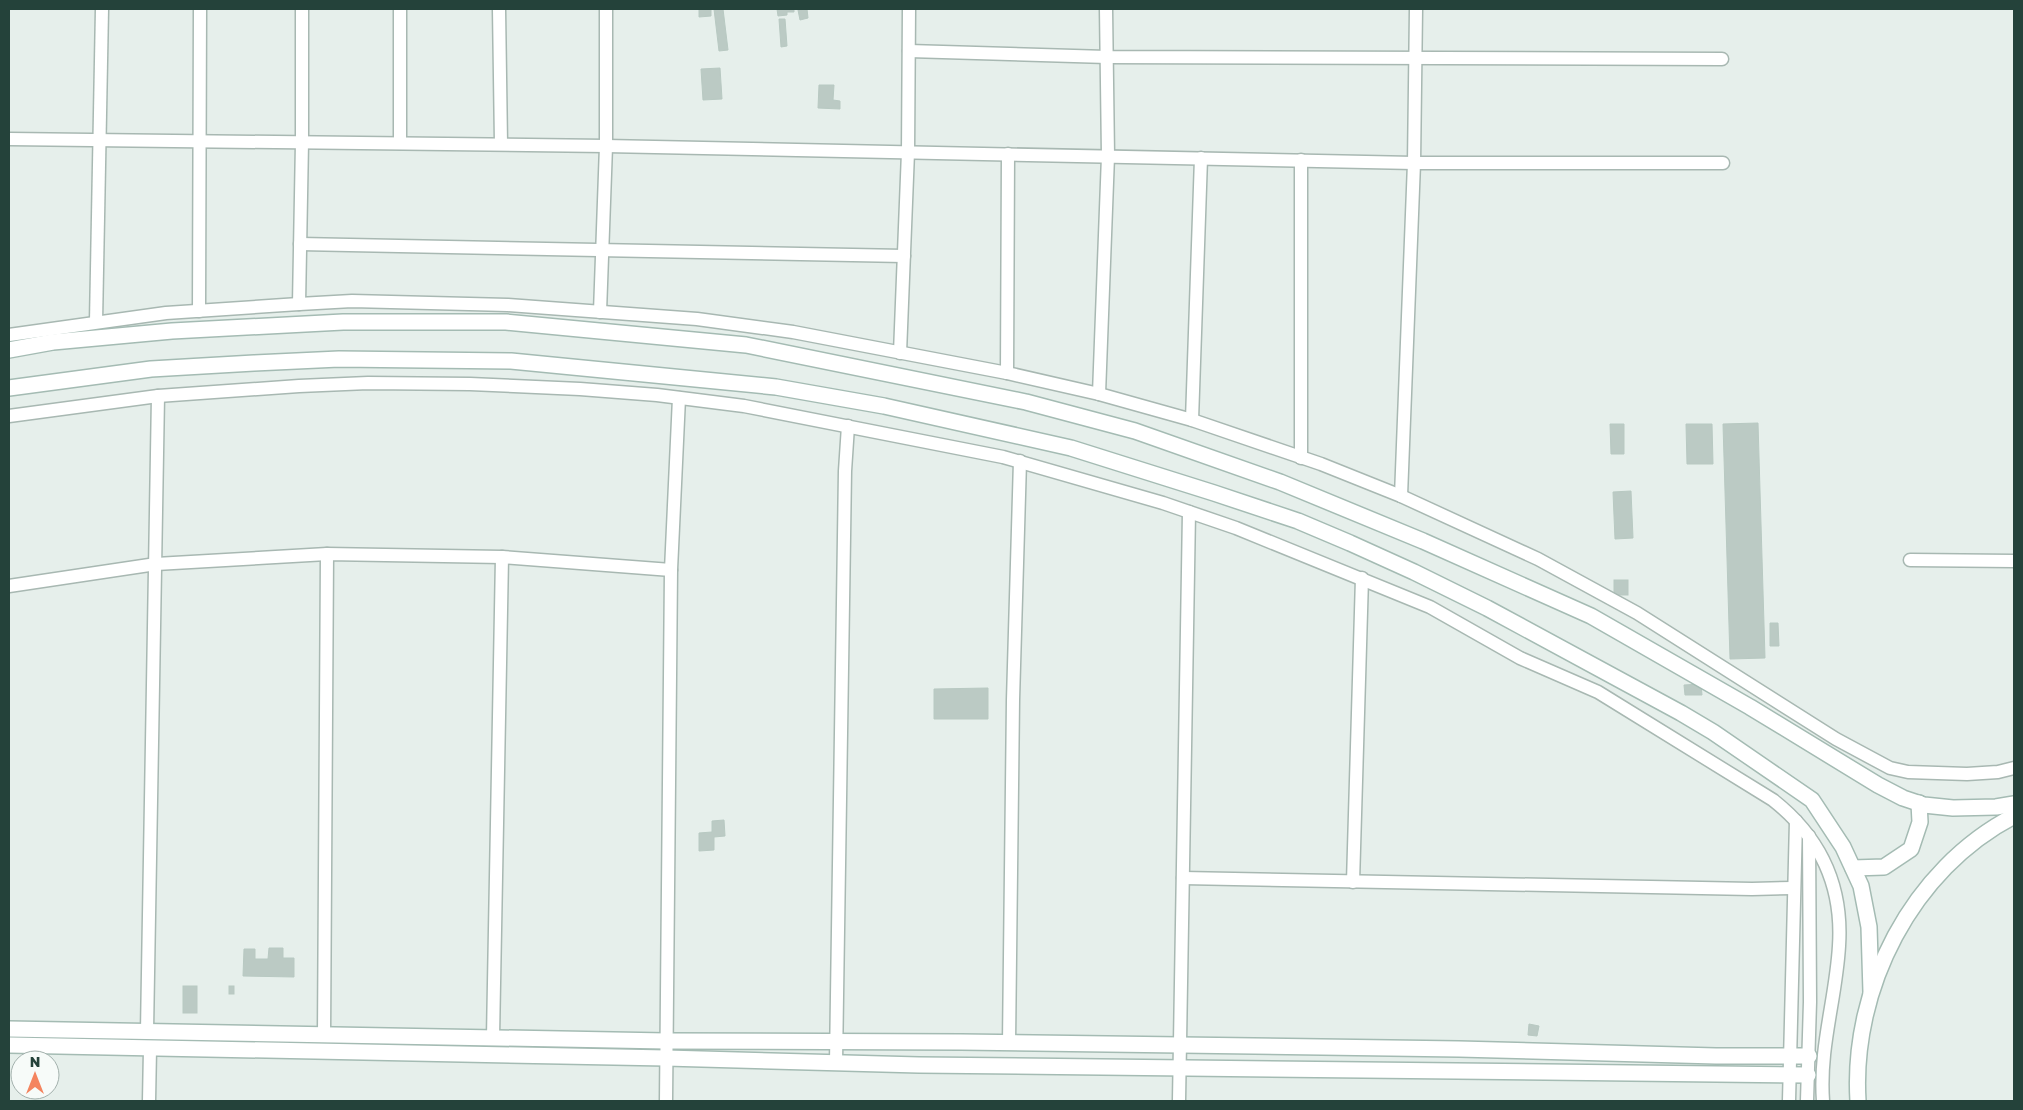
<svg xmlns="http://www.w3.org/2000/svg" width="2023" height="1110" viewBox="0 0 2023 1110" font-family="'Golos Text',sans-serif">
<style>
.building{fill:#bbcac4;stroke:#b8c9c2}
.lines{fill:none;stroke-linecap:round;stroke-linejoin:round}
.street-casing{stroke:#a8b8b2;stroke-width:15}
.secondary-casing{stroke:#a4bbb3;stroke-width:18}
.street{stroke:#fff;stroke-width:12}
.secondary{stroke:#fff;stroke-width:15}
</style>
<rect width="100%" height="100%" fill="#e6efeb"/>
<g class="building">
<polygon points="699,9 711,9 711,16 699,17"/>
<polygon points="714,9 723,9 728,50 719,51"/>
<polygon points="777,9 794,9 794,12 787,12 787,15 778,16"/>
<polygon points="807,9 808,18 800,20 798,10"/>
<polygon points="779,19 785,19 787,46 781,47"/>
<polygon points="720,68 722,99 703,100 701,69"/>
<polygon points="819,85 834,85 833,100 840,101 840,109 818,108"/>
<polygon points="1758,423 1765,658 1730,659 1723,424"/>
<polygon points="1610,424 1624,424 1624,454 1611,454"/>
<polygon points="1686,424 1712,424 1713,464 1687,464"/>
<polygon points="1631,491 1633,538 1615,539 1613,492"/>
<rect x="1614" y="580" width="14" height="15"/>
<polygon points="1770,623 1778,623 1779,646 1770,646"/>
<polygon points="1701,684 1702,695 1685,695 1684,685"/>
<polygon points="988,688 988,719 934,719 934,689"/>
<polygon points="724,820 725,836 714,837 714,850 699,851 699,833 712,832 712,821"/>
<polygon points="269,948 283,948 283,958 294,958 294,977 243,976 244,949 255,949 255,959 268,959"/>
<rect x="183" y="986" width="14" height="27"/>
<rect x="229" y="986" width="5" height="8"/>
<polygon points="1529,1024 1539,1026 1537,1036 1528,1035"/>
</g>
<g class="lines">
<g class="street-casing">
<g id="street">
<polyline points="499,9 501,144"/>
<polyline points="909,51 1107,57 1722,59"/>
<polyline points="9,139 606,146 1414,163 1723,163"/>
<polyline points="400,143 400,9"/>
<polyline points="300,244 904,256"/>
<polyline points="299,304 302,142 302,9"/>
<polyline points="199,311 200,9"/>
<polyline points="600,312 606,146 606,9"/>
<polyline points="96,322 102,9"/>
<polyline points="9,335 166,313 299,304 352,301 508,305 697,319 793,332 1007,373 1099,394 1192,420 1321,464 1401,496 1538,559 1637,613 1836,739 1890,768 1908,772 1967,774 1998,772 2014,768"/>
<polyline points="900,353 908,152 909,9"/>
<polyline points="1007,373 1008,154"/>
<polyline points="1099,394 1108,156 1106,9"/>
<path d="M 9,416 L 158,396 L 299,386 L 368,383 L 470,384 L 580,389 L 657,395 L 744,406 L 1003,457 L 1163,503 L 1236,528 L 1430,607 L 1520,658 L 1598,692 L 1773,800 C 1820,837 1843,886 1839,946 C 1836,999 1819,1047 1823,1101"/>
<polyline points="1192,420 1201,158"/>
<polyline points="1301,458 1301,160"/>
<polyline points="1401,496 1414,163 1416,9"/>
<polyline points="1910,560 2014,561"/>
<polyline points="9,586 156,564 327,554 502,557 671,570"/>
<polyline points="1183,878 1752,889 1793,888"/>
<polyline points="1353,882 1362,578"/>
<polyline points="147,1031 158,396"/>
<polyline points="324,1035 327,554"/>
<polyline points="493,1037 502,557"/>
<polyline points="1009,1043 1013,700 1020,461"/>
<polyline points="836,1062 845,471 848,426"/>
<polyline points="149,1101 150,1049"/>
<polyline points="666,1101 671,570 679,398"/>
<polyline points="1179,1101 1189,512"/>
<polyline points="1789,1101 1796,821"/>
<polyline points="1807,1101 1810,1002 1809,836"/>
</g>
</g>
<g class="secondary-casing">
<g id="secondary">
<polyline points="9,350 53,342 172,331 343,322 506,322 746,345 1026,402 1135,431 1280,482 1423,541 1591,616 1750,707 1878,785 1903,798 1924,805 1953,808 1996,807 2014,804"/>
<polyline points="9,388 151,369 254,363 339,359 511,361 776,387 884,406 1071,448 1214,493 1298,521 1350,543 1414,572 1487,608 1681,713 1713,732 1812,800 1843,847 1861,886 1869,927 1871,992"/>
<polyline points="1853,868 1884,867 1911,849 1920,822 1919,803"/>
<polyline points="9,1029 666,1041 961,1042 1459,1049 1716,1056 1809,1056"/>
<polyline points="9,1045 666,1058 919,1065 1808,1075"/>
<path d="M 1858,1101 C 1851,988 1912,869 2014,816"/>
</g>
</g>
<use href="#street" class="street"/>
<use href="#secondary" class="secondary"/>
</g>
<rect width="2023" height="1110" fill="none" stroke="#24423a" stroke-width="20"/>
<g transform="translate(35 1075)"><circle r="24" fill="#f7fbf9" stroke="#a3b1ad"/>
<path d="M0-4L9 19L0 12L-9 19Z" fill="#f4845f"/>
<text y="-8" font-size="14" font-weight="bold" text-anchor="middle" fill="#24423a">N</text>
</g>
</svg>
